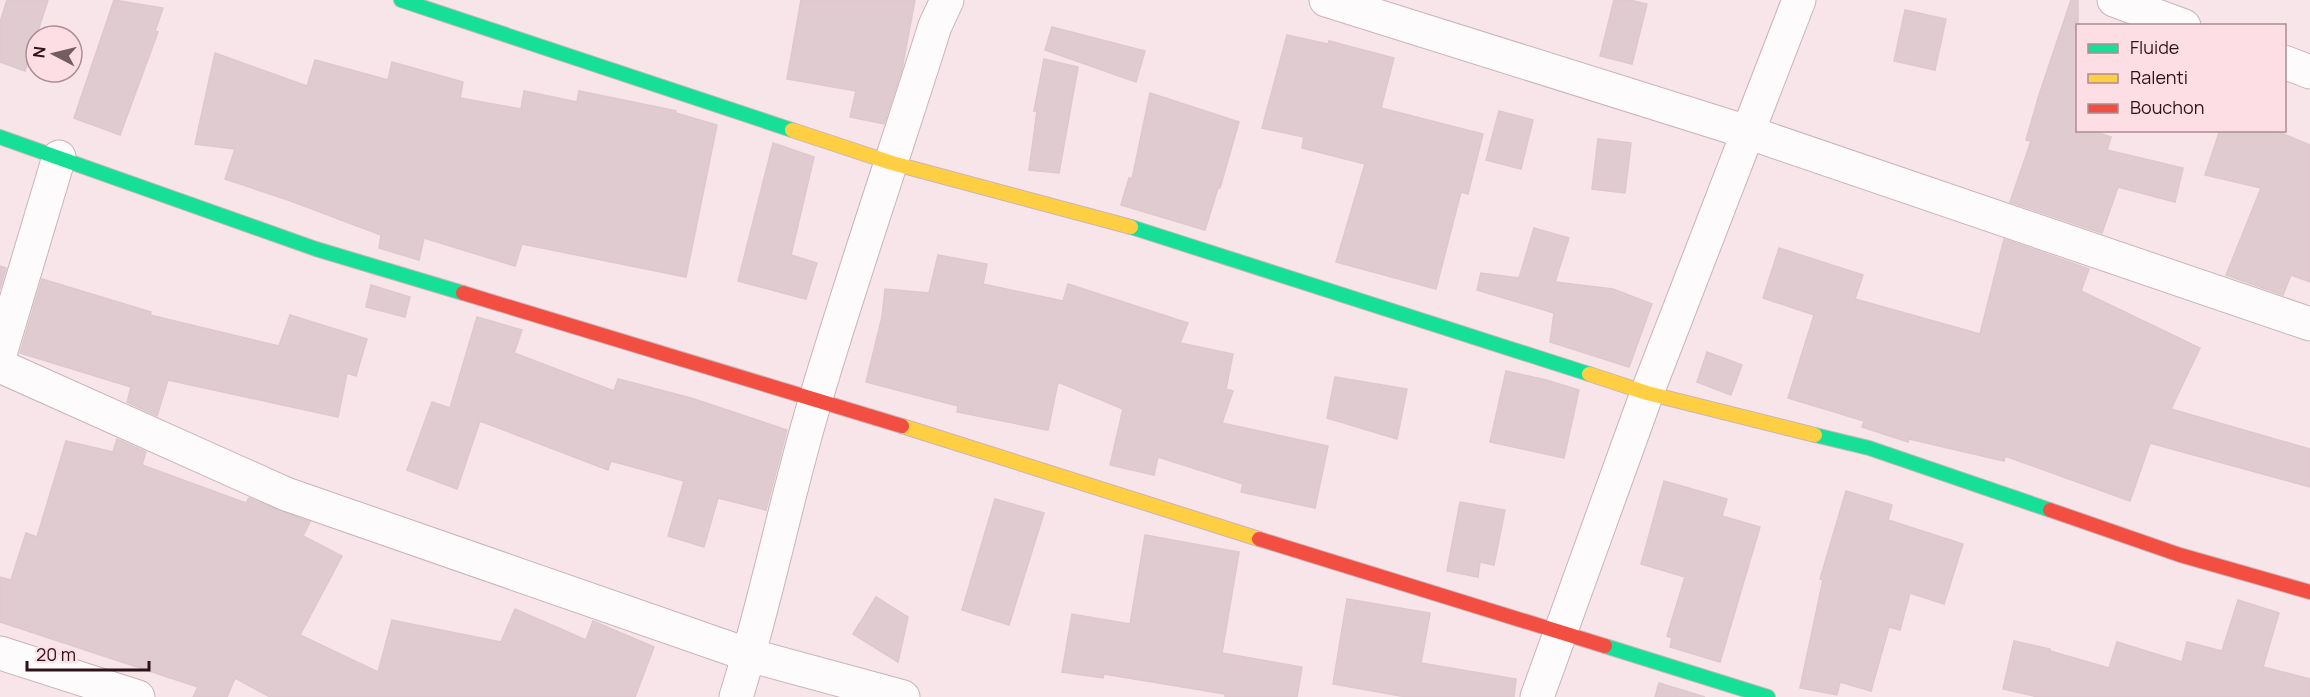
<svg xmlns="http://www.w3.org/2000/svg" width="2310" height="697" viewBox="0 0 2310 697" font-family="Manrope,sans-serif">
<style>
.building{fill:#e0ccd0;stroke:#dec8cd;stroke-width:1.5}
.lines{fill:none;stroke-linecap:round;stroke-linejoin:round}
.street-casing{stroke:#c9b4b9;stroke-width:35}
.fast-casing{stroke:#c9b4b9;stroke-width:16}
.slow-casing{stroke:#c9b4b9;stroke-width:16}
.jam-casing{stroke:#c9b4b9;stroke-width:16}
.street{stroke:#fefbfc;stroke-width:33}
.fast{stroke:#16e098;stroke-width:14}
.slow{stroke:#ffcf43;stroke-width:14}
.jam{stroke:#f24e42;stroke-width:14}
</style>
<rect width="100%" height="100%" fill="#f7e5e9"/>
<g class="building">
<polygon points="7,0 48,0 25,71 0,62 0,22"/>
<polygon points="114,0 163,8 155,31 158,32 120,135 74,118"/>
<polygon points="801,0 915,0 902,69 884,124 850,117 856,91 787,79"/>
<polygon points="1614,0 1629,0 1647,4 1632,64 1600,56"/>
<polygon points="2071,0 2078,0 2078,130 2090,130 2111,137 2107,150 2183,168 2175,202 2118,187 2102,233 2010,202 2031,141 2026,140 2039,95"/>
<polygon points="1905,10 1946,19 1935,70 1894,61"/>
<polygon points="1052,27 1145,51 1136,82 1045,50"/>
<polygon points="1287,35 1328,44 1329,41 1394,58 1381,108 1483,134 1468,194 1461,192 1436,289 1336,262 1365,164 1302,148 1304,137 1262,128"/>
<polygon points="215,53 307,86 315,60 388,80 392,62 463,82 460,98 521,109 524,91 577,102 579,91 672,110 676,111 676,113 717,125 686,277 522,244 515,266 424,238 419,260 379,248 381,235 288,200 225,179 235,149 195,144"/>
<polygon points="1044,59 1078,67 1059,173 1029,170 1037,111 1034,111"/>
<polygon points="1150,93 1239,122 1220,188 1218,188 1205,230 1121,205 1129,178 1132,179"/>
<polygon points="1499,111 1533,120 1521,169 1486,160"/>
<polygon points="2220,130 2274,130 2310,145 2310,282 2291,275 2283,295 2226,275 2261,188 2205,175"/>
<polygon points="1598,139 1631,143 1625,193 1592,189"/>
<polygon points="773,143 814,157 791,255 817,263 806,299 738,281"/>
<polygon points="1534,228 1569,238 1555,282 1613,289 1652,304 1629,367 1550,342 1554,313 1477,290 1481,273 1519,278"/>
<polygon points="2004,239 2089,269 2081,291 2200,348 2171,409 2310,449 2310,487 2150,443 2130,501 2005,456 2004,461 1909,439 1908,442 1862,427 1864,421 1788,398 1814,315 1763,298 1779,248 1863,275 1855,299 1980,334"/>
<polygon points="938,255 987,264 983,284 1063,301 1068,284 1188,323 1180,343 1233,354 1226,389 1233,391 1222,423 1328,446 1315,508 1241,492 1243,484 1158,457 1154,475 1110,465 1123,409 1058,382 1048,430 957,412 958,406 866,382 882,317 885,289 929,293"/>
<polygon points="0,266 6,268 0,289"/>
<polygon points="42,279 151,312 150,315 279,346 290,315 367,339 356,376 347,373 338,417 168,380 157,416 127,402 131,387 20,353"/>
<polygon points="371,285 410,297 405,317 366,307"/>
<polygon points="477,317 522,330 514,353 614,391 618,379 691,398 787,430 766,510 718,498 704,547 668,536 684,481 611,461 608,470 480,421 457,489 407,470 432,402 450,408"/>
<polygon points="1707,352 1742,365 1731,395 1697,382"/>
<polygon points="1506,371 1546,380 1579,390 1564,458 1490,442"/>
<polygon points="1335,377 1407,389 1397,439 1327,418"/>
<polygon points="117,439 146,452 142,465 246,503 249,498 310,522 303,536 342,556 300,635 378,672 392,620 501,642 515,609 586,640 593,621 654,647 635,697 270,697 235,678 227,697 193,697 198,687 0,622 0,577 11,580 26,533 37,537 66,441 113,452"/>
<polygon points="1664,481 1727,499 1722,516 1760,527 1720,662 1670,647 1672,638 1667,636 1685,577 1641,564"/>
<polygon points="1846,491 1892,505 1888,520 1963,544 1944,604 1910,593 1900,630 1889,627 1871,691 1840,682 1837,695 1800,688 1823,580 1820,579"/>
<polygon points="995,499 1044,513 1009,625 962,610"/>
<polygon points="1460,502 1505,510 1494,565 1480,562 1478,577 1447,571"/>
<polygon points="1145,535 1239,552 1222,653 1302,667 1297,697 1225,697 1225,694 1104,674 1103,678 1062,672 1072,614 1130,624"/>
<polygon points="876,597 908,617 898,662 853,634"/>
<polygon points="1347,599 1430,613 1421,663 1516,679 1514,697 1406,697 1333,684"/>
<polygon points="2238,600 2279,613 2263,667 2310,679 2310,697 2038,697 2003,689 2014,641 2050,649 2050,651 2109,668 2117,642 2182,662 2187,642 2222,651"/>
<polygon points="1659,683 1705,697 1655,697"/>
</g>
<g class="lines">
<g class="street-casing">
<g id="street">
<polyline points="1326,0 1747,132 2310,324"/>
<polyline points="2114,0 2184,26"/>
<polyline points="2284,62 2310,72"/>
<polyline points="0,354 59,157"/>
<polyline points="0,366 286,494 749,655 903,697"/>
<polyline points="0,653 138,697"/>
<path d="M 736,697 C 767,599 786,497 816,398 C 853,274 896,150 935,26 L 947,0"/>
<polyline points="1537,697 1647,393 1799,0"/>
</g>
</g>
<g class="fast-casing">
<g id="fast">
<polyline points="401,0 792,130"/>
<polyline points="0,137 316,249 463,293"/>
<polyline points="1131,227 1589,374"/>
<polyline points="1815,435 1869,448 2050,510"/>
<polyline points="1605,646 1768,697"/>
</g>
</g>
<g class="slow-casing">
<g id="slow">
<polyline points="792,130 892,163 1131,227"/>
<polyline points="1589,374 1647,393 1815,435"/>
<polyline points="902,426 1259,539"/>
</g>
</g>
<g class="jam-casing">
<g id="jam">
<polyline points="463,293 902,426"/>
<polyline points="2050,510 2180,555 2310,592"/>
<polyline points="1259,539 1605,646"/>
</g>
</g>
<use href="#street" class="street"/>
<use href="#fast" class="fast"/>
<use href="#slow" class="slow"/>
<use href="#jam" class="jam"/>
</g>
<rect x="2076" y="24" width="210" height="108" fill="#fedee5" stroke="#ab8d94" stroke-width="1.5"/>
<rect x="2088" y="44" width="30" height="9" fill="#16e098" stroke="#ab8d94" stroke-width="1.5"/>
<text x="2130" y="54" font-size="18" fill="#2e131b">Fluide</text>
<rect x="2088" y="74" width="30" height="9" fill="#ffcf43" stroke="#ab8d94" stroke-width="1.5"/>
<text x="2130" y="84" font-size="18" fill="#2e131b">Ralenti</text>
<rect x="2088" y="104" width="30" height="9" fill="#f24e42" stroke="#ab8d94" stroke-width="1.5"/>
<text x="2130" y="114" font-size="18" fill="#2e131b">Bouchon</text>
<g transform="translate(54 54) rotate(277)"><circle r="28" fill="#fedee5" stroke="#ab8d94" stroke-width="1.5"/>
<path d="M0-4.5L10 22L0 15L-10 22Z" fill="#745c63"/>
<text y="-9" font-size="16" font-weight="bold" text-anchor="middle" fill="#2e131b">N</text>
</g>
<path d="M27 661v9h122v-9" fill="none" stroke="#2e131b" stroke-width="3"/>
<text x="36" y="661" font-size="18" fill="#2e131b" stroke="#fedee5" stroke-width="4.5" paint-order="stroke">20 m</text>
</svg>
